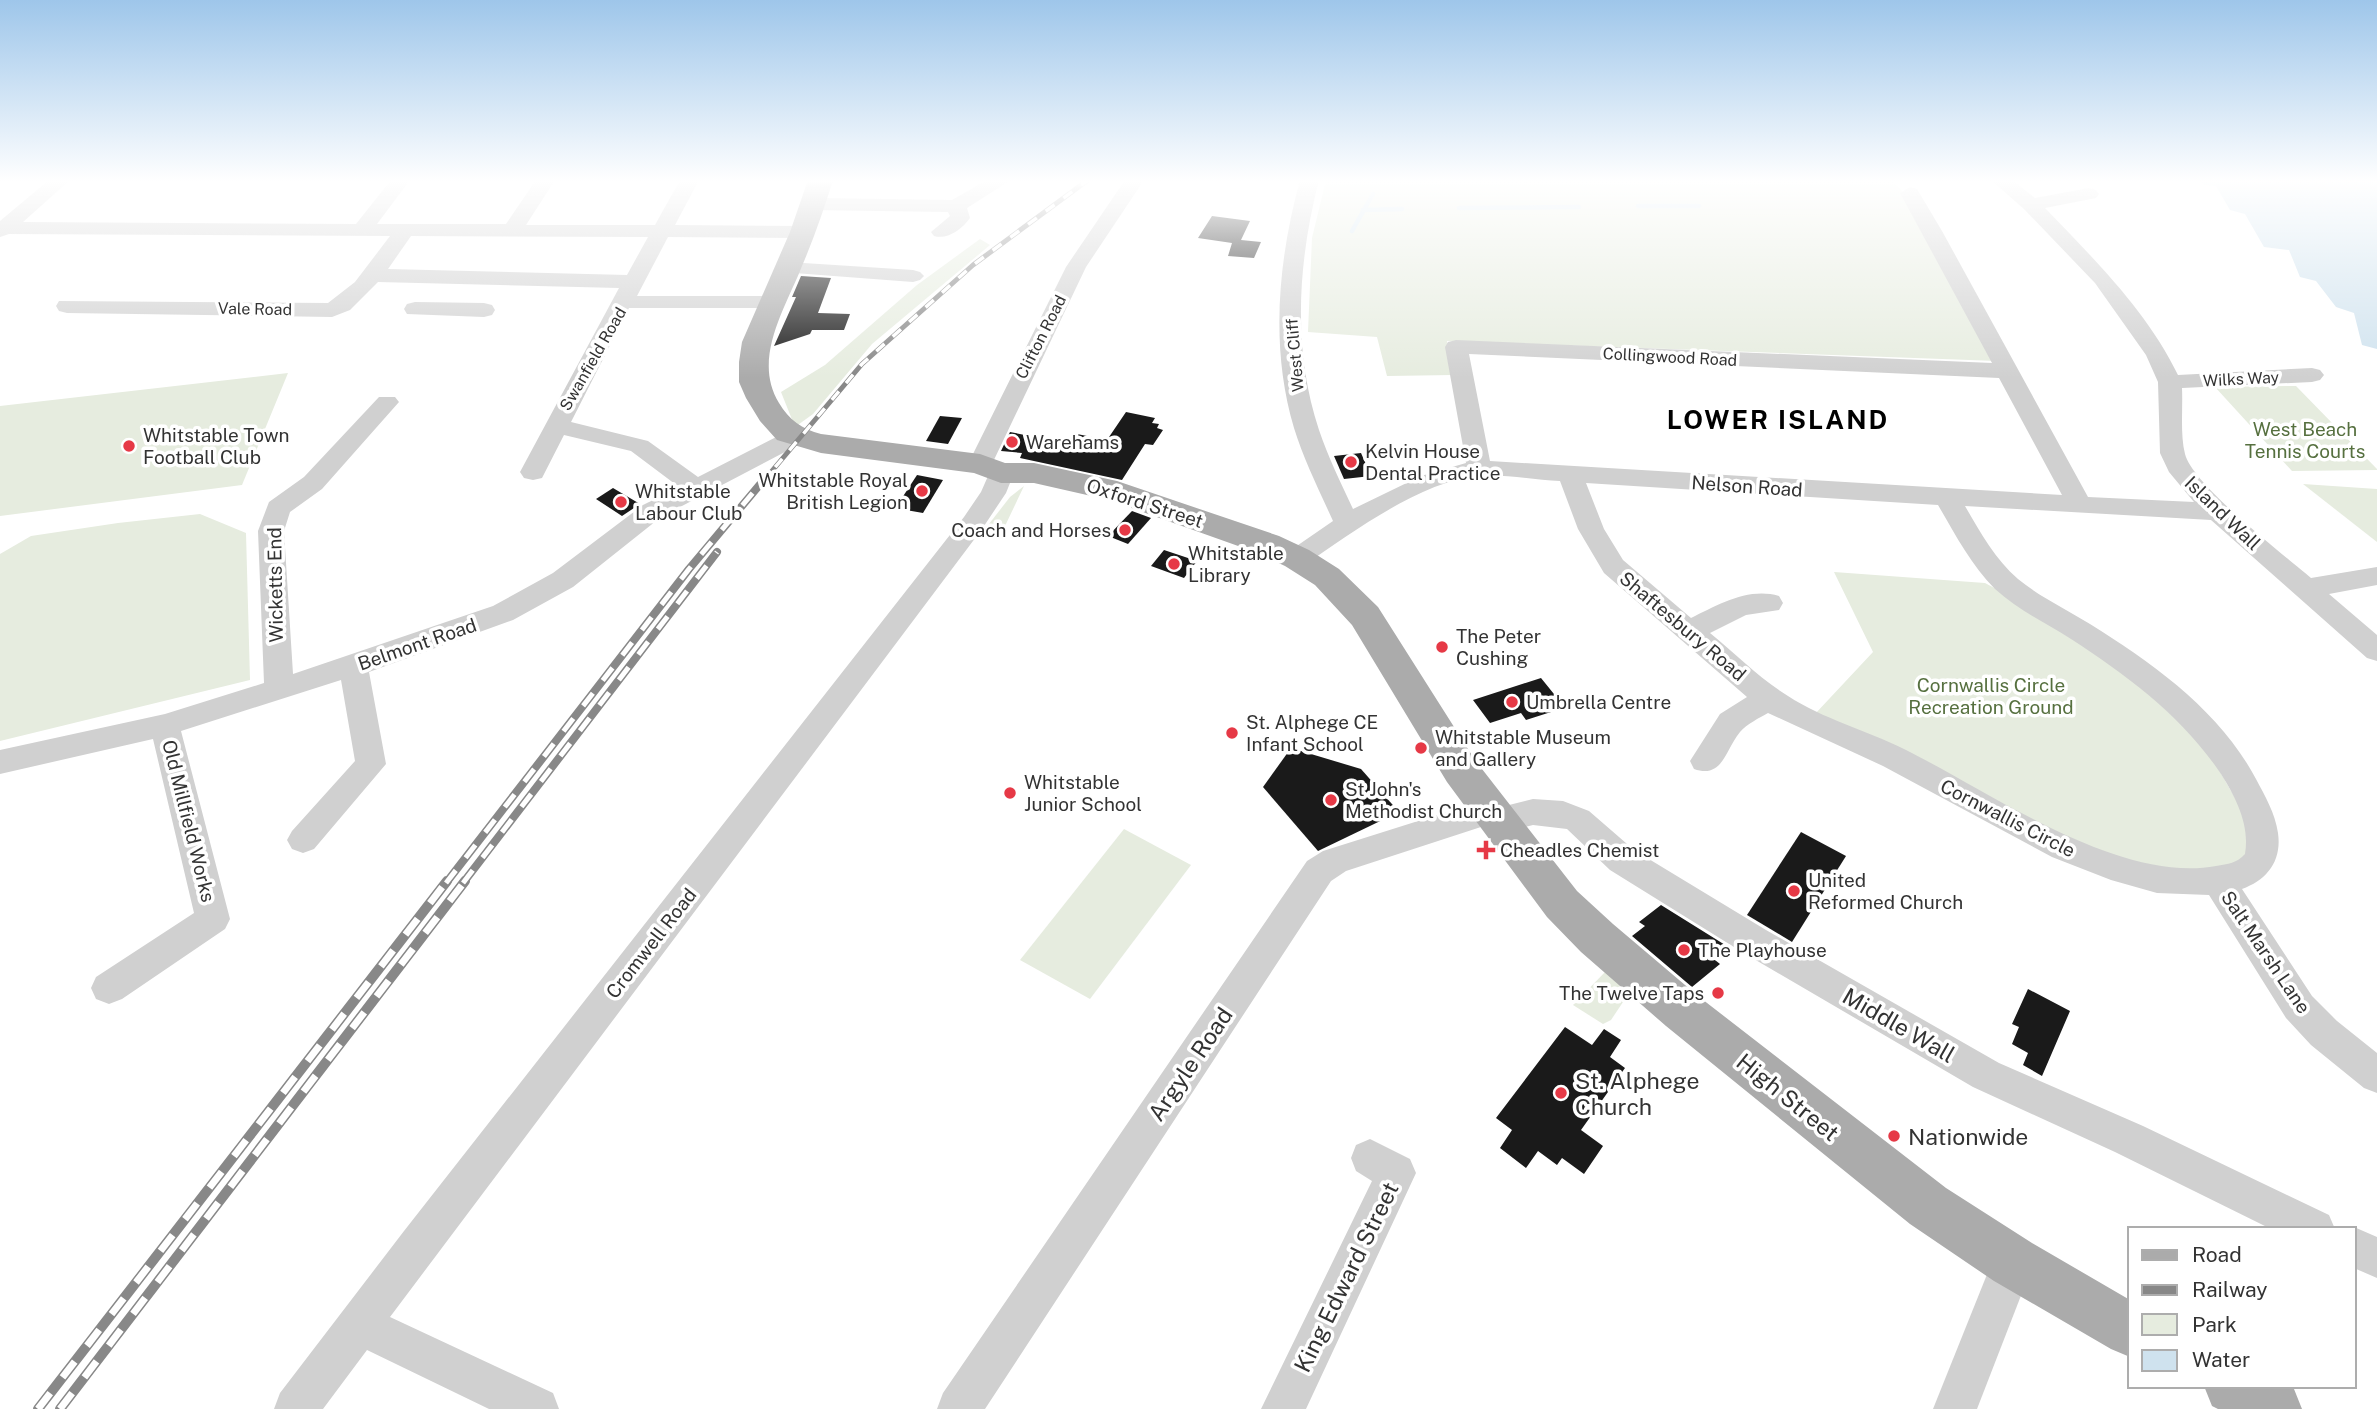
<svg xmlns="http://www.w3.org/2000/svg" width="2377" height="1409" viewBox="0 0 2377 1409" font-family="'Public Sans',sans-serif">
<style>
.green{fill:#e6ecdf}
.water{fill:#cfe2ee}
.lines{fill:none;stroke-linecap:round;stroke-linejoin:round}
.stream{stroke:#cfe2ee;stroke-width:4.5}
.building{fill:#1a1a1a}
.minor{fill:#d0d0d0;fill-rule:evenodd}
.major{fill:#ababab;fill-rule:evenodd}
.rail-far2-casing{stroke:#888;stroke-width:5}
.rail-far1-casing{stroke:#888;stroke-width:8}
.rail-casing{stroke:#888;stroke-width:10}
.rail-far2{stroke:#fff;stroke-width:3.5;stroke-dasharray:11;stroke-linecap:butt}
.rail-far1{stroke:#fff;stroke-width:5;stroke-dasharray:16;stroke-linecap:butt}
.rail{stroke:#fff;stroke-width:7;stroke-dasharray:20;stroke-linecap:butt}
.poi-dot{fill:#e63946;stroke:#fff;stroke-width:2.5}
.labels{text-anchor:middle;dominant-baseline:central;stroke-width:7;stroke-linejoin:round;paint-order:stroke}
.far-street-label{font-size:16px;fill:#333;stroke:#fff}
.park-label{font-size:19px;fill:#56703f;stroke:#fff}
.poi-label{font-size:19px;fill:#333;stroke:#fff;text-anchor:start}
.street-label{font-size:19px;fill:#333;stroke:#fff}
.near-street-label{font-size:23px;fill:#333;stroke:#fff}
.near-poi-label{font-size:23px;fill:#333;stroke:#fff;text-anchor:start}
.district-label{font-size:26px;font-weight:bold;letter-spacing:2px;fill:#000;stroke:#fff}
</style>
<rect width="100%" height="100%" fill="#fff"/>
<g class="green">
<polygon points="1326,180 1892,180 1902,191 1997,361 1447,341 1453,375 1387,376 1377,337 1308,332 1312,238"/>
<polygon points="980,239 990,245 872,344 813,414 795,427 781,392 825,365 917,285"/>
<polygon points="288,373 242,485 0,516 0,406"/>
<polygon points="2296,386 2377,469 2377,470 2292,471 2215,387"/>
<polygon points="2303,484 2377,489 2377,542"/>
<polygon points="1024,486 1005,526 989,524 1010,497"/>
<polygon points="200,514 246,533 250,680 0,741 0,554 31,536 118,523"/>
<polygon points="1834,572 1985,583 2036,610 2114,660 2207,749 2247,819 2246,854 2239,865 2194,876 2081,850 1815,714 1873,652"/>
<polygon points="1124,829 1191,865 1090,999 1020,960"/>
<polygon points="1607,970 1621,985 1625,999 1611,1020 1603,1024 1573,1005"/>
</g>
<polygon class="water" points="2199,180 2377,180 2377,349 2362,345 2354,313 2336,307 2316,281 2300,277 2289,250 2264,247 2245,214 2230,210 2216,186 2204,185"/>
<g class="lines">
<g class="stream">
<polyline points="1638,206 1699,206"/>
<polyline points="1459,208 1579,207"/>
<polyline points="1363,210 1402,209"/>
<polyline points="1352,231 1373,194"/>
</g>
</g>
<g class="building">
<polygon points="1212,216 1250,221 1241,240 1261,242 1254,258 1228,256 1232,243 1198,238"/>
<polygon points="801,276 831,278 818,313 850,314 844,330 812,330 810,334 774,346 796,297 792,297"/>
<polygon points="1126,412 1155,418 1152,423 1159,424 1157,428 1163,430 1153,445 1145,444 1122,480 1020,458 1022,453 1001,451 1010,432 1070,444 1077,434 1107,440"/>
<polygon points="940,416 962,418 948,444 926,441"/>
<polygon points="1361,453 1371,476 1344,479 1334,456"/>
<polygon points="917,475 943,480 923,513 906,510 900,501"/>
<polygon points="613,488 640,504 622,516 596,499"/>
<polygon points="1132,511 1151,518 1128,544 1108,536"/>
<polygon points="1164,550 1197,561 1184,578 1151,566"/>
<polygon points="1541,678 1558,699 1545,704 1551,712 1526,720 1521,713 1490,723 1473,700"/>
<polygon points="1291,748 1361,769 1399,812 1318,851 1263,787"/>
<polygon points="1801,832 1846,856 1792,942 1747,915"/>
<polygon points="1661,905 1730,948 1715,960 1720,964 1692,987 1632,936 1645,926 1639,922"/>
<polygon points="2028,989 2070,1011 2042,1076 2023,1065 2028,1053 2012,1044 2019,1027 2012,1024"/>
<polygon points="1565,1027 1592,1045 1604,1029 1621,1040 1610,1057 1625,1068 1581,1130 1603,1146 1584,1174 1562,1158 1557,1165 1538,1151 1526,1168 1500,1148 1512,1130 1496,1118"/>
</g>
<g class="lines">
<g class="minor">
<path d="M 49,180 L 70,180 L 23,222 L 356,224 L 391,180 L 410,180 L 377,224 L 506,224 L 536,180 L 555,180 L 526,225 L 655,225 L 680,180 L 699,180 L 675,225 L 803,226 L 810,228 L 813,232 L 810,236 L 803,238 L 668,237 L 637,296 L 773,296 L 781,297 L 784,302 L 781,307 L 773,308 L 629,308 L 571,422 L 648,441 L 698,477 L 786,432 L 795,430 L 804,432 L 807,437 L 804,442 L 661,517 L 573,587 L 513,620 L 369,672 L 386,764 L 314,849 L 303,853 L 292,849 L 287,840 L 292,831 L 355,761 L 341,680 L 181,731 L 230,919 L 225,929 L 122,999 L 109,1004 L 96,999 L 91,988 L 96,977 L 194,913 L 153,739 L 0,774 L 0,750 L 165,714 L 264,683 L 258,531 L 269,502 L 304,477 L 379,397 L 395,397 L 399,402 L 322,489 L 290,512 L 284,531 L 293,674 L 493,606 L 553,573 L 643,505 L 679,487 L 631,451 L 564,435 L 542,478 L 533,480 L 524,478 L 520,472 L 619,288 L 378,282 L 350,310 L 332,317 L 67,313 L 59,311 L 56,306 L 59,301 L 328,303 L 355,282 L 390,236 L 9,234 L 0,237 L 0,221 ZM 411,236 L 648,237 L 627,275 L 388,269 Z"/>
<path d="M 987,180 L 1011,180 L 967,208 L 970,218 C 962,229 948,240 934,236 L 931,232 L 950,216 L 948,212 L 813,210 L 803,204 L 813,198 L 952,200 Z"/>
<polygon points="1125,180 1144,180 1086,267 992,464 989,469 980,472 971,469 968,464 1066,267"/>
<path d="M 1300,180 L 1319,180 C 1298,261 1292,349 1319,430 C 1328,457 1341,483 1353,509 L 1421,476 L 1466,463 L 1445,347 L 1448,342 L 1456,340 L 1992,363 L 1900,193 L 1910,187 L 1917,189 L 1942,231 L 2088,497 L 2194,502 L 2169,472 L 2160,453 L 2158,382 L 2146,355 L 2095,283 L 2024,209 L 1991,180 L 2012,180 L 2035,198 L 2089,188 L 2096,190 L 2099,194 L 2096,198 L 2045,208 C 2094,259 2147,311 2178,375 L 2312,368 L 2320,370 L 2324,375 L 2320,380 L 2312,382 L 2182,388 C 2183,409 2180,434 2185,454 C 2192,484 2284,555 2311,578 L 2377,567 L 2377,585 L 2329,594 L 2377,635 L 2377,661 L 2367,658 L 2211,520 L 1965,506 C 1980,532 1995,559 2018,579 C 2040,597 2066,609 2090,624 C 2154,664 2220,711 2256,779 C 2265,796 2275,813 2278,833 C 2282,861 2267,880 2242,889 L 2312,996 L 2337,1021 L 2377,1053 L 2377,1093 L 2364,1088 L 2311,1045 L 2286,1018 L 2209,895 L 2157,893 L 2111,880 L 2052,857 L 1883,766 L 1768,713 C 1759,718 1747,724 1740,732 C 1725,750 1723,779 1694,769 L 1690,761 L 1720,714 L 1747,697 L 1604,573 L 1578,529 L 1560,481 C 1534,480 1505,474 1479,476 C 1423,480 1351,533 1306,564 L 1297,567 L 1288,564 L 1284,558 L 1288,552 L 1333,521 C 1319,490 1304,460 1294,428 C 1270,347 1278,261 1300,180 ZM 1469,354 L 1999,378 L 2062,495 L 1490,461 ZM 1586,483 L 1938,505 C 1955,534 1971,565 1995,589 C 2018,610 2046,623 2071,639 C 2128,676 2183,717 2221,774 C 2236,798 2250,825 2245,854 C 2237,863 2228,864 2216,866 C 2118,884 1989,791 1904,749 C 1866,730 1823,719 1788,696 C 1760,679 1736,654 1710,633 L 1746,615 L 1779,610 L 1783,603 L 1779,596 C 1748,587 1718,605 1691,618 L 1623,560 L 1604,529 Z"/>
<polygon points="788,262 913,270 920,272 924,276 920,280 913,282 781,272 778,268 781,264"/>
<polygon points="415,302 484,303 492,305 495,310 492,315 484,317 407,314 404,309 407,304"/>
<polygon points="1001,465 1010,467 1014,473 1006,493 982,529 390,1317 553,1393 559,1409 489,1409 367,1350 323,1409 274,1409 280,1393 404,1231 964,517 981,492 992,467"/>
<polygon points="1491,798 1502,802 1505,806 1533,799 1563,801 1589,811 1634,850 1766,930 1999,1063 2143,1126 2329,1215 2335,1229 2271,1229 2115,1152 1973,1087 1742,952 1610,870 1567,829 1533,825 1498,834 1487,830 1484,826 1346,871 1331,881 985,1409 937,1409 943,1393 1307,861 1323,851"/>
<polygon points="1370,1139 1410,1159 1416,1173 1306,1409 1261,1409 1372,1181 1356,1171 1351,1158 1356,1145"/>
<polygon points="2354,1227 2377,1237 2377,1278 2354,1268 2354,1229 2349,1229"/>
<polygon points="2013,1241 2028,1247 2034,1262 1977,1409 1933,1409 1998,1247"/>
</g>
<g class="major">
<path d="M 808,180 L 833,180 C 824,209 814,238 802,266 C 785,309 752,359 779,403 C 789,420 802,429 821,434 L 980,454 L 1005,463 L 1034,463 L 1117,481 L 1279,536 L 1309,550 L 1339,569 L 1378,607 L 1475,760 L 1577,891 L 1613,924 L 1698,996 L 1946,1188 L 2032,1243 L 2130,1300 L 2130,1357 L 2111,1349 L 1994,1281 L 1910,1224 L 1666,1026 L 1581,952 L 1547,917 L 1447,782 L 1352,625 L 1315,585 L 1285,566 L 1255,552 L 1109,500 L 1034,483 L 1001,483 L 974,473 L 821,453 L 777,440 L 760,421 L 746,398 L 739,382 L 739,362 L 742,342 L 790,232 Z"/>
<polygon points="2204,1386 2289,1386 2294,1389 2302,1409 2218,1409 2212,1406"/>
</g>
<g class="rail-far2-casing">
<polyline id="rail-far2" points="761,484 862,364 973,265 1088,180"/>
</g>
<g class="rail-far1-casing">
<g id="rail-far1">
<polyline points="446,883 689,569 762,482"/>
<polyline points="463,883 717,552"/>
</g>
</g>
<g class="rail-casing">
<g id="rail">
<polyline points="38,1409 447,881"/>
<polyline points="60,1409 465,881"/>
</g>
</g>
<use href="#rail-far2" class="rail-far2"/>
<use href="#rail-far1" class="rail-far1"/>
<use href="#rail" class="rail"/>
</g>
<linearGradient id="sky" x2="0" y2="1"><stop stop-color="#9ec6ea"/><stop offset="0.48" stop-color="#fff"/><stop offset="1" stop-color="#fff" stop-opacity="0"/></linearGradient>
<rect width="2377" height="378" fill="url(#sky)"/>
<g class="poi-dot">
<circle cx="1012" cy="442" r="7"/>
<circle cx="129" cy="446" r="7"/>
<circle cx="1351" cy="462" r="7"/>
<circle cx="922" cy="491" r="7"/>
<circle cx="621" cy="502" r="7"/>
<circle cx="1125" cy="530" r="7"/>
<circle cx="1174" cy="564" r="7"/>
<circle cx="1442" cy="647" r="7"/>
<circle cx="1512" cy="702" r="7"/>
<circle cx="1232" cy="733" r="7"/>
<circle cx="1421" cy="748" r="7"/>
<circle cx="1010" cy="793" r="7"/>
<circle cx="1331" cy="800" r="7"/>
<path d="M1482.5 839.5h7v7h7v7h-7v7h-7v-7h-7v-7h7z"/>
<circle cx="1794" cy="891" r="7"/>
<circle cx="1684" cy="950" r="7"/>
<circle cx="1718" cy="993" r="7"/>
<circle cx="1561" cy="1093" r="7"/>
<circle cx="1894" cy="1136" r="7"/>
</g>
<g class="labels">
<g class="far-street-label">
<text transform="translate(255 309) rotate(1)">Vale Road</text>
<text transform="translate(1041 337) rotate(-63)">Clifton Road</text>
<text transform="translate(1295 355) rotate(-95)">West Cliff</text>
<text transform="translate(1670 357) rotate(3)">Collingwood Road</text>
<text transform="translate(593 359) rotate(-60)">Swanfield Road</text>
<text transform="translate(2241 379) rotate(-3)">Wilks Way</text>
</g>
<g class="park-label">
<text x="2305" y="429">West Beach<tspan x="2305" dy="22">Tennis Courts</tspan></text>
<text x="1991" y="685">Cornwallis Circle<tspan x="1991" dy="22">Recreation Ground</tspan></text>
</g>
<g class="poi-label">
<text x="143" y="435">Whitstable Town<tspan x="143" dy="22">Football Club</tspan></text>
<text x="1026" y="442">Warehams</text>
<text x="1365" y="451">Kelvin House<tspan x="1365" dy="22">Dental Practice</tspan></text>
<text x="908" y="480" text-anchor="end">Whitstable Royal<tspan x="908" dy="22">British Legion</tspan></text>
<text x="635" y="491">Whitstable<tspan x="635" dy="22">Labour Club</tspan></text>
<text x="1111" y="530" text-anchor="end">Coach and Horses</text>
<text x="1188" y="553">Whitstable<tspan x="1188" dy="22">Library</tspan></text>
<text x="1456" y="636">The Peter<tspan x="1456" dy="22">Cushing</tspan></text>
<text x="1526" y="702">Umbrella Centre</text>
<text x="1246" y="722">St. Alphege CE<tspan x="1246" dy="22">Infant School</tspan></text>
<text x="1435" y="737">Whitstable Museum<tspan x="1435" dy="22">and Gallery</tspan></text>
<text x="1024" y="782">Whitstable<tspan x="1024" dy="22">Junior School</tspan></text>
<text x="1345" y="789">St John's<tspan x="1345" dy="22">Methodist Church</tspan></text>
<text x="1500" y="850">Cheadles Chemist</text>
<text x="1808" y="880">United<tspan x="1808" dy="22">Reformed Church</tspan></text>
<text x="1698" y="950">The Playhouse</text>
<text x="1704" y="993" text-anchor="end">The Twelve Taps</text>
</g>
<g class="street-label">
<text transform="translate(1747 486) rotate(4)">Nelson Road</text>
<text transform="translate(1145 503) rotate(18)">Oxford Street</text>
<text transform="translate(2223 513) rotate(44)">Island Wall</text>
<text transform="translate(275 585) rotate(-91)">Wicketts End</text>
<text transform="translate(1683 626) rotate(40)">Shaftesbury Road</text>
<text transform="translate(417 644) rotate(-19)">Belmont Road</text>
<text transform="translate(2008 818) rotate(27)">Cornwallis Circle</text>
<text transform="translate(189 821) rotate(76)">Old Millfield Works</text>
<text transform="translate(651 943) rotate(-52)">Cromwell Road</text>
<text transform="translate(2266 952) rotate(56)">Salt Marsh Lane</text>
</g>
<g class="near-street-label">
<text transform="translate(1899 1025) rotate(30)">Middle Wall</text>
<text transform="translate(1190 1064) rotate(-56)">Argyle Road</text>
<text transform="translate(1788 1097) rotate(39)">High Street</text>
<text transform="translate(1346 1277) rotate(-64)">King Edward Street</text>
</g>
<g class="near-poi-label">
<text x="1575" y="1080">St. Alphege<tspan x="1575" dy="26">Church</tspan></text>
<text x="1908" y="1136">Nationwide</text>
</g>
<g class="district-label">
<text x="1778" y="419">LOWER ISLAND</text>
</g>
</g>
<rect x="2128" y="1227" width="228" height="161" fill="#ffffff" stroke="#adadad" stroke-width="2"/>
<rect x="2142" y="1250" width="35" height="10" fill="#ababab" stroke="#adadad" stroke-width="2"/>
<text x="2192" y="1262" font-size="21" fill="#333333">Road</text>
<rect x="2142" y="1285" width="35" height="10" fill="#888888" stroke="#adadad" stroke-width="2"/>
<text x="2192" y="1297" font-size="21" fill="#333333">Railway</text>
<rect x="2142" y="1314" width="35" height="21" fill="#e6ecdf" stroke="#adadad" stroke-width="2"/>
<text x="2192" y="1332" font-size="21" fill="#333333">Park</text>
<rect x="2142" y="1350" width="35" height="21" fill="#cfe2ee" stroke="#adadad" stroke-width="2"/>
<text x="2192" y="1367" font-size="21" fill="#333333">Water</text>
</svg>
